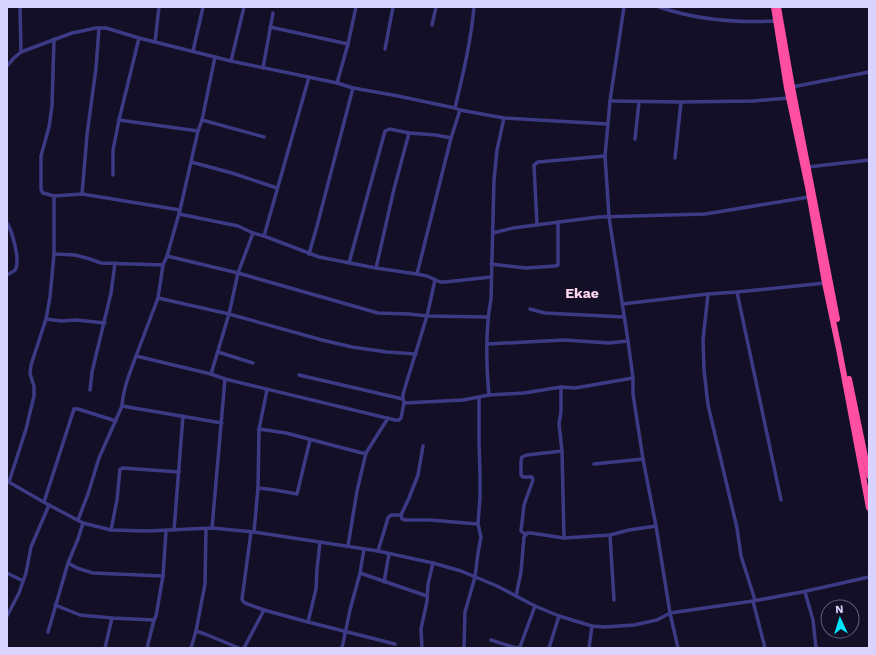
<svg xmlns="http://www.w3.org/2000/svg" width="876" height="655" viewBox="0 0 876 655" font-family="'Work Sans',sans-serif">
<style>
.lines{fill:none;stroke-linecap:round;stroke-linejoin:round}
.street{stroke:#3d3a85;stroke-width:3.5}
.highway{stroke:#ff4fa3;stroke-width:6}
.labels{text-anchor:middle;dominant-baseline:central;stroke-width:3.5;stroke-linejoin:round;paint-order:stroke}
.quarter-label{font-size:14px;font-weight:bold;fill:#ffd6f0;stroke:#130f26}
</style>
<rect width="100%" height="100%" fill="#130f26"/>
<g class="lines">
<g class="street">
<polyline points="20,7 21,52"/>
<polyline points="624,7 610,101 605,156 609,217 628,341 633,378 633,394 643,459 656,526 670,613 678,648"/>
<path d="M 659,7 C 697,20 737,23 776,21"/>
<polyline points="432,25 436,7"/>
<polyline points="270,27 348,44"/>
<polyline points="54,39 52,106 49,127 41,156 41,190 43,193 54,196 82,194 180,210"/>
<polyline points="155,42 159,7"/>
<polyline points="385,49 393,7"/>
<polyline points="193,51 203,7"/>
<polyline points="231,61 244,7"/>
<polyline points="7,66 14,58 21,52 72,33 96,28 106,28 139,38 231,61 337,83 353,88 393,95 455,108 460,110 504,118 608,124"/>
<polyline points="263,68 273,13"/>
<polyline points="309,77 264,236 319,257 376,268 417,274 427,276 440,282 445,282 491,277"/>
<polyline points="337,83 348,44 356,7"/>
<polyline points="792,87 869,72"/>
<polyline points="610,101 681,102 753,101 789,98"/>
<path d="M 455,108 C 463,74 471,41 474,7"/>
<polyline points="119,120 198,131"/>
<polyline points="202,120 264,137"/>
<polyline points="635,139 639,102"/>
<polyline points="675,158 681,102"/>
<polyline points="191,162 232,173 277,188"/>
<polyline points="808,167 869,160"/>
<polyline points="113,175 113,150 119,120 139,38"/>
<polyline points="82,194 87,135 96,68 99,28"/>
<polyline points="179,214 238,226 253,233 264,236"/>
<path d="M 7,223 C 12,231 21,261 15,270 C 13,272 10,273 7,275"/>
<polyline points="537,225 534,165 538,162 605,156"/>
<polyline points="493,233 513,228 598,217 705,214 809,197"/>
<polyline points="54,254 75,255 90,259 101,263 163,265"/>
<polyline points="309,254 317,226 353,88"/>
<polyline points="167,256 238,273 378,313 409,314 427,316 488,317"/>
<polyline points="349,263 385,131 390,129 409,133 436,135 451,138"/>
<polyline points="491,264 526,268 555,266 558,265 558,222"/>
<polyline points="376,268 394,189 409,133"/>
<polyline points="417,274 451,138 460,110"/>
<polyline points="737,292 781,500"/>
<polyline points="708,294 703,340 704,370 708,405 737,528 741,556 755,600"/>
<polyline points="158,298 229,314 322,340 352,347 387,352 416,354"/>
<polyline points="622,304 708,294 737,292 825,283"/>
<polyline points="530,309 545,313 624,317"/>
<polyline points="46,319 61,321 76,320 105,323"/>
<polyline points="487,344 564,340 609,343 628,341"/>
<polyline points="218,352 253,363"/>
<polyline points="136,356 158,298 163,265 167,256 180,210 198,131 202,120 215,57"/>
<polyline points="211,374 229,314 238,273 253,233"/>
<polyline points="299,375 403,399"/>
<polyline points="561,387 561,411 559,424 562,451 564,538"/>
<polyline points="90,390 92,372 111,293 115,263"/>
<path d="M 489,395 C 486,363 485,331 491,299 L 494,180 L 497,150 L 504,118"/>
<polyline points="404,403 403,399 403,394 427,316 435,280"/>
<polyline points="122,406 222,423"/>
<polyline points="259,429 286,433 362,453 366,453 388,418"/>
<polyline points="423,446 418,475 409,498 401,515 402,519 406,520 430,520 478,524"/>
<polyline points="594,464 643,459"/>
<polyline points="7,481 47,504 83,523 111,530 147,531 212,528 254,532 378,551 433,563 461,571 497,586 535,606 559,616 592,626 604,627 634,625 657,620 670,613 753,601 802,592 869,577"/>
<polyline points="9,482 26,429 34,396 34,386 30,374 31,365 46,319 50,297 54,254 54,196"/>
<polyline points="258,488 275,490 297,494 310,440"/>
<polyline points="44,502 74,409 78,409 116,421"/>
<path d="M 78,520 L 88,494 L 99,458 L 122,406 C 123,389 130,372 136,356 L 211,374 L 225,379 L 395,420 L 399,420 L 401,418 L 404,403 L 463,400 L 489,395 L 524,393 L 561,387 L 575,388 L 633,378"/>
<polyline points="212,528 225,379"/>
<polyline points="111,530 117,500 120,469 123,468 179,472"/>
<polyline points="174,530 183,416"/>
<polyline points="251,532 242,599 243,601 245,603 264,610"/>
<polyline points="254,532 258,488 259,429 267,390"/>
<polyline points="526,535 521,531 524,505 533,480 532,477 523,477 521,475 521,461 522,457 527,455 562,451"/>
<polyline points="610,535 614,600"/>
<polyline points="348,546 357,491 366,453"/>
<polyline points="378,551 388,518 391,515 401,515"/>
<polyline points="68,563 77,568 93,573 163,576"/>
<polyline points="7,573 23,581"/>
<polyline points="360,573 427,596"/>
<polyline points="384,582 389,554"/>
<polyline points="805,592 813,620 816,648"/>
<polyline points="516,596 521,572 524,537 527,533 531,533 564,538 610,535 629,530 656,526"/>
<polyline points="753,601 765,648"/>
<polyline points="55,605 80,615 112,618 154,620"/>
<polyline points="7,616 19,593 26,573 31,547 49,505"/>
<polyline points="308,622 316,589 317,569 320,542"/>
<polyline points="196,631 205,634 239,648"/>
<polyline points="48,632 68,563 78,539 83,523"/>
<polyline points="491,640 516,648 520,647 535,606"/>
<polyline points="105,648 112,618"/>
<polyline points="147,648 154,620 156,616 163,576 166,531"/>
<polyline points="191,648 196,631 205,584 206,529"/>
<polyline points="244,648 264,610 308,622 395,644"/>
<polyline points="342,648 350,610 360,573 364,549"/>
<polyline points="422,648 421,629 427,601 428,584 433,563"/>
<polyline points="464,648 465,612 475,577 478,553 481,537 478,524 480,497 480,473 479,443 479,397"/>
<polyline points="549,648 559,616"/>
<polyline points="589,648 592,626"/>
</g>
<g class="highway">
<polyline points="774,7 787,88 808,187 825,283 839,349 869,508"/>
<polyline points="778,7 792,87 837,319"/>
<polyline points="849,379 869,476"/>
</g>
</g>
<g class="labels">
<g class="quarter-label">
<text x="582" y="293">Ekae</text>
</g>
</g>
<rect width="876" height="655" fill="none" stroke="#d9d4ff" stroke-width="16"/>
<g transform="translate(840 619) rotate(356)"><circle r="19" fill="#130f26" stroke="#625e7d"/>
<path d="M0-3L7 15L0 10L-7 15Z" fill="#00e5ff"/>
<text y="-6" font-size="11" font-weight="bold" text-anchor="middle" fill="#d9d4ff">N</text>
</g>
</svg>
